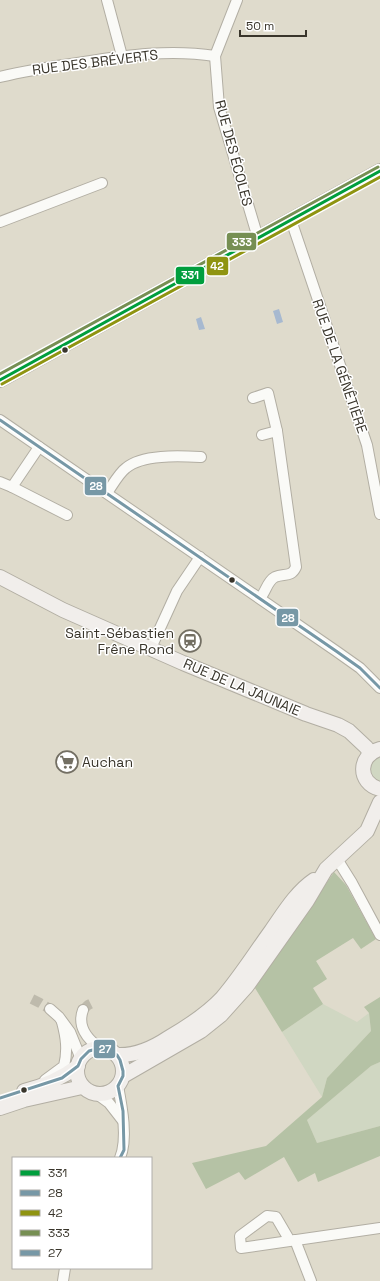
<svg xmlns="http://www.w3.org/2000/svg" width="380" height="1281" viewBox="0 0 380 1281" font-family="'Space Grotesk',sans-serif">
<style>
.green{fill:#d0d7c2}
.forest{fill:#b5c2a5}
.water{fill:#a7b9d0}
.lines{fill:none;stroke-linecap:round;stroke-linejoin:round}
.street-tunnel{stroke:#bebaac;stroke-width:10;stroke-dasharray:10 5;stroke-linecap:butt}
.street-casing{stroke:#b2aea3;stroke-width:12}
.secondary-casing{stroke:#b2aea3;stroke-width:16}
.street{stroke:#fafaf7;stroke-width:10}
.secondary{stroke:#f1eeeb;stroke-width:14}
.bus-1-casing{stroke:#fff;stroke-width:6}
.bus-2-casing{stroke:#fff;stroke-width:6}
.bus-3-casing{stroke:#fff;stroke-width:6}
.bus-4-casing{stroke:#fff;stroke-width:6}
.bus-5-casing{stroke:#fff;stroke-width:6}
.bus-1{stroke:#009e3d;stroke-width:3}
.bus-2{stroke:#7798a6;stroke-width:3}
.bus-3{stroke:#8f9411;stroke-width:3}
.bus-4{stroke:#768f53;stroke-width:3}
.bus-5{stroke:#7798a6;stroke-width:3}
.bus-dot{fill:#39352b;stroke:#fff;stroke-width:1.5}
.labels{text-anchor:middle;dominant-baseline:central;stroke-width:3;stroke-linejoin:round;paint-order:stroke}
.street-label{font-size:14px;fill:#39352b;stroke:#fff}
.poi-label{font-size:14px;fill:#39352b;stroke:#fff;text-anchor:end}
.line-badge{stroke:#fff;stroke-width:1.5}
.badge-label{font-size:11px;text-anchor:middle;font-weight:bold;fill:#fff}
</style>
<rect width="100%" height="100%" fill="#dfdbcc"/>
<g class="green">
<polygon points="380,755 380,783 374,780 369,769 371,761"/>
<polygon points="323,1004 357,1022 369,1013 371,1031 327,1078 322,1097 282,1032"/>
<polygon points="380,1062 380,1126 317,1143 307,1120 371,1066"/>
</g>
<g class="forest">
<polygon points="334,872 346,885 376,939 361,949 353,938 316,961 327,979 313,988 323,1004 282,1032 255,988"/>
<polygon points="380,997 380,1062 371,1066 307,1120 317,1143 380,1126 380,1156 318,1182 315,1173 298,1182 284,1157 245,1180 239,1172 206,1189 192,1163 266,1146 322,1097 327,1078 371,1031 369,1013 364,1007"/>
</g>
<g class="water">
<polygon points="279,309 283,322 277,324 273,311"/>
<polygon points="201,317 205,329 199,330 196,319"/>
</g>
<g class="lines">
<g class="street-tunnel">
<polyline points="32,999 40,1003 50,1009"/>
<polyline points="83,1010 88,1005 94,1002"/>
</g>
<g class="street-casing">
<g id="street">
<polyline points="107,0 122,56"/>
<polyline points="237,0 215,56 219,107 258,238"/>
<path d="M 0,77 C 28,70 56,66 84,62 C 127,55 171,49 215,56"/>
<polyline points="291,220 367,445 380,514"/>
<polyline points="0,222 102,183"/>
<polyline points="253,398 268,393 277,431"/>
<polyline points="0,420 336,651 360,668 380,688"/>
<polyline points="0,482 12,487 39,447"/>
<polyline points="12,487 67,515"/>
<path d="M 107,493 C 112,486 119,473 126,468 C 142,454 180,456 201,457"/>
<path d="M 260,598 C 266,592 267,581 275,577 C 284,573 291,578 296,567 L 277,431 L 262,435"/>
<polyline points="151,648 177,591 200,557"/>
<polyline points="337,859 352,883 380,935"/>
<polyline points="50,1009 59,1017 70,1032 81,1059"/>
<path d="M 83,1010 C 77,1026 87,1039 100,1048"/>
<path d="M 45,1080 L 64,1066 C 68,1050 66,1037 62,1022"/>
<path d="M 118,1086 C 122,1107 128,1139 120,1158"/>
<polyline points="98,1095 109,1103 123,1121"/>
<polyline points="295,1240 311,1281"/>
<polyline points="290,1241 276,1217 267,1216 240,1236 241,1248 380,1228"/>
<polyline points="63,1281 65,1268"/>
</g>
</g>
<g class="secondary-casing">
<g id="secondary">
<polyline points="0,380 380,171"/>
<polyline points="0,577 63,610 183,663 306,714 338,725 349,731 366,747 371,753"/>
<path d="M 380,749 C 358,755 357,783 380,789"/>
<circle cx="100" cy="1071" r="23"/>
<path d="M 117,1055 C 136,1056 153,1048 168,1038 C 187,1027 207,1014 222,998 C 240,977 255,953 271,931 C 283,914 296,892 314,880"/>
<polyline points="123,1076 201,1031 221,1015 247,986 307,901 326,869 367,831 380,802"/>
<path d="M 24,1091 C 44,1086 61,1079 78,1066"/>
<polyline points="0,1108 24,1100 82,1087"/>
</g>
</g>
<use href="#street" class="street"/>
<use href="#secondary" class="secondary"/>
<g class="bus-1-casing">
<polyline id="bus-1" points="0,380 380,171"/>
</g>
<g class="bus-2-casing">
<polyline id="bus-2" points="0,420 336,651 360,668 380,688"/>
</g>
<g class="bus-3-casing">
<polyline id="bus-3" points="2,384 380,177"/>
</g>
<g class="bus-4-casing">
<polyline id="bus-4" points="0,374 378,167"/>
</g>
<g class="bus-5-casing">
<polyline id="bus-5" points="0,1098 62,1078 78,1066 81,1059 89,1051 100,1048 109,1050 117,1055 120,1060 123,1071 123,1076 118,1086 123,1111 124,1150 120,1158"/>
</g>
<use href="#bus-1" class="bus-1"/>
<use href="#bus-2" class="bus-2"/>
<use href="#bus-3" class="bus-3"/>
<use href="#bus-4" class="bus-4"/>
<use href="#bus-5" class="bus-5"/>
</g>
<defs>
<g id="station-ring" transform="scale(1.15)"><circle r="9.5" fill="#fff" stroke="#736f63" stroke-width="1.5"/><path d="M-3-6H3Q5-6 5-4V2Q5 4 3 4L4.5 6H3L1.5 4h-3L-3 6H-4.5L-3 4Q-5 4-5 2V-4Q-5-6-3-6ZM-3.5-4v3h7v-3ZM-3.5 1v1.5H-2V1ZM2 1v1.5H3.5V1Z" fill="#736f63"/></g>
<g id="supermarket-ring" transform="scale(1.15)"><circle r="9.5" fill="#fff" stroke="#736f63" stroke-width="1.5"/><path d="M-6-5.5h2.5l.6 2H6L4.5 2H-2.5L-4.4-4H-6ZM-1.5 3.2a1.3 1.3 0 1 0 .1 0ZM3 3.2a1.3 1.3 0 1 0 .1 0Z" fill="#736f63"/></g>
</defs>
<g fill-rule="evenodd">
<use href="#station-ring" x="190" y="641"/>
<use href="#supermarket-ring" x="67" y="762"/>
</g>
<g class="bus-dot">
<circle cx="65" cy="350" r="3.5"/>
<circle cx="232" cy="580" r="3.5"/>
<circle cx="24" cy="1090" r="3.5"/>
</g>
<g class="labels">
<g class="street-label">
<text transform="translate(95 62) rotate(-7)">RUE DES BRÉVERTS</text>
<text transform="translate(234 153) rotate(75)">RUE DES ÉCOLES</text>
<text transform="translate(340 366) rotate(71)">RUE DE LA GÉNÊTIÈRE</text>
<text transform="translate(242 687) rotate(23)">RUE DE LA JAUNAIE</text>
</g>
<g class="poi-label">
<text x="174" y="633">Saint-Sébastien<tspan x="174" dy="16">Frêne Rond</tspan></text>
<text x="82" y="762" text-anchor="start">Auchan</text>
</g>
</g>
<g class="line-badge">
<rect x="226" y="232" width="31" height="19" rx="4" fill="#768f53"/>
<rect x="206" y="256" width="23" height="20" rx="4" fill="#8f9411"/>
<rect x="175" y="266" width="30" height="19" rx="4" fill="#009e3d"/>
<rect x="84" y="476" width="23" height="20" rx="4" fill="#7798a6"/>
<rect x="276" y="608" width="23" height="19" rx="4" fill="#7798a6"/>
<rect x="93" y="1039" width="23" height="20" rx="4" fill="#7798a6"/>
</g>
<g class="badge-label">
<text x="242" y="246">333</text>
<text x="217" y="270">42</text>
<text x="190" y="279">331</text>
<text x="96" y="490">28</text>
<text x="288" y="622">28</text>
<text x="105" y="1053">27</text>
</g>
<rect x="12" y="1157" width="140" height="112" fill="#ffffff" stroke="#b0aeaa"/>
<rect x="20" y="1170" width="20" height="6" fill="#009e3d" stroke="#b0aeaa"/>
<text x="48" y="1177" font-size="12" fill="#39352b">331</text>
<rect x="20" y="1190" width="20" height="6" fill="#7798a6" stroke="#b0aeaa"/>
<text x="48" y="1197" font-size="12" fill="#39352b">28</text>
<rect x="20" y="1210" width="20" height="6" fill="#8f9411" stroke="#b0aeaa"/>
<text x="48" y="1217" font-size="12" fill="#39352b">42</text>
<rect x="20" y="1230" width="20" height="6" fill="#768f53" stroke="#b0aeaa"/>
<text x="48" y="1237" font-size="12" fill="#39352b">333</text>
<rect x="20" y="1250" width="20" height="6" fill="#7798a6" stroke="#b0aeaa"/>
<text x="48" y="1257" font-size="12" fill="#39352b">27</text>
<path d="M240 30v6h66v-6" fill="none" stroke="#39352b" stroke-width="2"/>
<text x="246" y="30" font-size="12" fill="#39352b" stroke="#ffffff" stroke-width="3" paint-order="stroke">50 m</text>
</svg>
